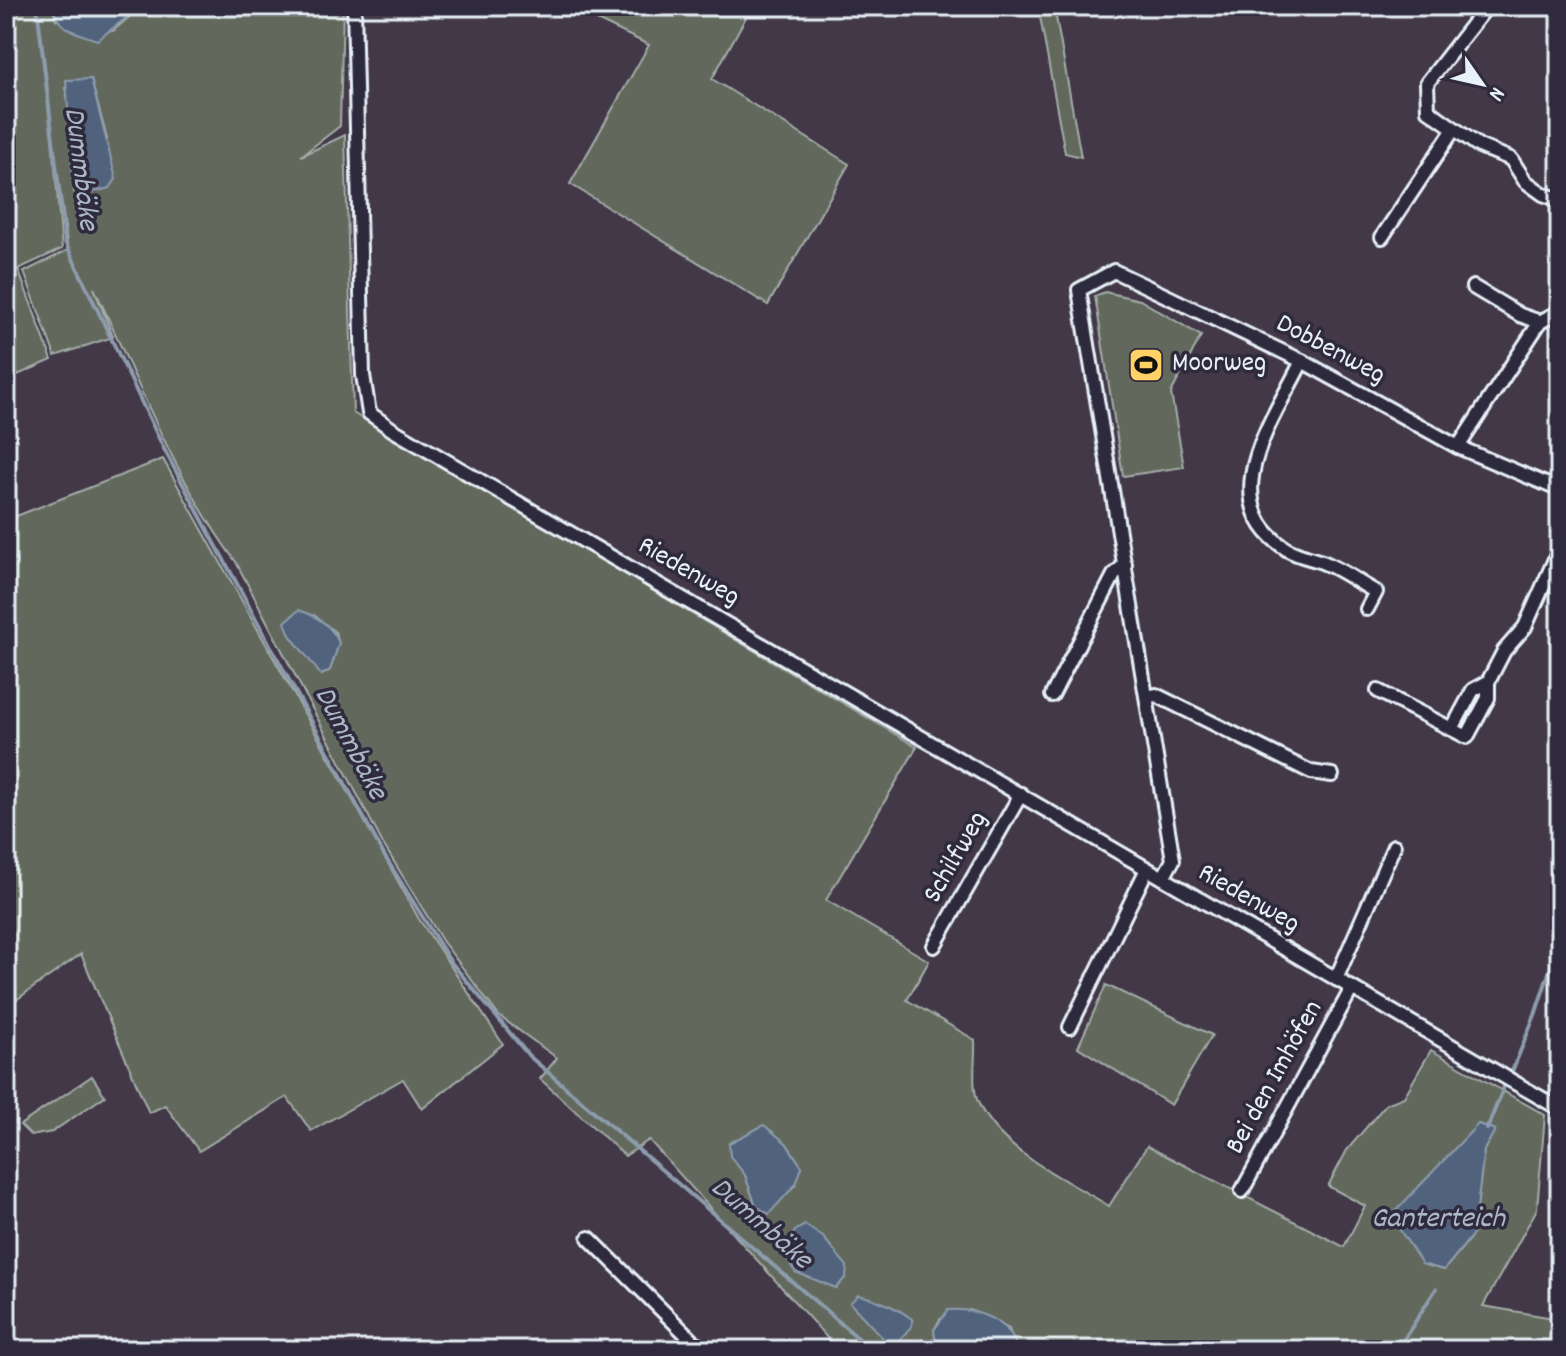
<svg xmlns="http://www.w3.org/2000/svg" width="1566" height="1356" viewBox="0 0 1566 1356" font-family="Dekko,sans-serif">
<style>
.green{fill:#62695c;stroke:#a5adaa;stroke-width:2;fill-rule:evenodd}
.water{fill:#51637c;stroke:#8d9cae;stroke-width:2}
.lines{fill:none;stroke-linecap:round;stroke-linejoin:round}
.stream{stroke:#8d9cae;stroke-width:4}
.street-casing{stroke:#e8f1f8;stroke-width:18}
.street{stroke:#2f2a3d;stroke-width:12}
.labels{text-anchor:middle;dominant-baseline:central;stroke-width:7;stroke-linejoin:round;paint-order:stroke}
.street-label{font-size:28px;fill:#e8f1f8;stroke:#2f2a3d}
.poi-label{font-size:28px;fill:#e8f1f8;stroke:#2f2a3d;text-anchor:start}
.water-label{font-size:30px;font-style:italic;fill:#acb8c6;stroke:#2f2a3d}
</style>
<rect width="100%" height="100%" fill="#423847"/>
<filter id="ink" filterUnits="userSpaceOnUse"><feTurbulence type="fractalNoise" baseFrequency=".0125" numOctaves="2"/><feDisplacementMap in="SourceGraphic" scale="16" xChannelSelector="R" yChannelSelector="G"/><feConvolveMatrix kernelMatrix="1 2 1 2 8 2 1 2 1" color-interpolation-filters="sRGB"/></filter>
<g filter="url(#ink)">
<g class="green">
<path d="M 6,6 L 52,6 L 56,20 L 113,31 L 142,6 L 343,6 L 340,126 L 301,156 L 345,135 L 353,413 L 917,747 L 826,900 L 929,961 L 907,1000 L 975,1040 C 976,1058 971,1086 978,1102 C 1000,1152 1066,1179 1109,1206 L 1147,1146 L 1344,1247 L 1365,1206 L 1328,1186 L 1347,1150 L 1386,1104 L 1404,1097 L 1431,1050 L 1545,1115 L 1537,1209 L 1483,1306 L 1560,1319 L 1560,1350 L 1017,1350 L 1009,1329 L 970,1310 L 940,1319 L 934,1330 L 937,1350 L 838,1350 L 649,1140 L 625,1156 L 540,1079 L 557,1058 L 499,1016 L 443,942 L 383,844 L 236,562 C 175,480 138,380 94,288 L 113,337 L 55,356 L 24,272 L 68,250 L 51,122 L 62,249 L 18,269 L 52,360 L 6,380 ZM 91,79 L 107,139 L 74,191 L 71,111 L 65,88 ZM 314,615 L 335,632 L 339,643 L 330,670 L 322,675 L 290,635 ZM 1478,1124 L 1495,1130 L 1484,1150 L 1474,1233 L 1444,1270 L 1422,1264 ZM 786,1143 L 802,1167 L 756,1206 L 745,1175 Z"/>
<polygon points="568,6 752,6 712,79 849,164 768,305 570,184 649,45"/>
<polygon points="1038,6 1054,6 1081,157 1065,153"/>
<polygon points="1105,292 1140,300 1201,336 1171,393 1184,467 1123,476 1095,296"/>
<polygon points="163,459 419,919 503,1044 422,1109 403,1079 311,1131 287,1097 199,1151 165,1105 149,1113 81,954 6,1007 6,520"/>
<polygon points="1106,985 1212,1035 1171,1105 1078,1047"/>
<polygon points="92,1076 105,1096 52,1132 31,1136 20,1125"/>
</g>
<g class="water">
<path d="M 52,6 L 142,6 L 97,40 C 75,32 58,30 52,6 Z"/>
<polygon points="91,79 116,179 110,188 84,194 74,191 66,80"/>
<path d="M 299,610 C 317,616 332,625 339,643 L 330,670 L 321,675 L 290,635 L 285,622 Z"/>
<polygon points="1478,1124 1495,1130 1484,1150 1474,1233 1444,1270 1422,1264 1391,1216"/>
<polygon points="764,1125 786,1143 802,1167 796,1184 769,1214 756,1206 745,1175 730,1156 729,1143"/>
<polygon points="805,1225 823,1237 847,1266 846,1277 836,1288 795,1272 782,1251 795,1231"/>
<path d="M 858,1295 C 875,1298 898,1308 912,1319 L 912,1326 L 892,1348 L 850,1303 Z"/>
<path d="M 948,1310 C 975,1308 1012,1320 1017,1350 L 937,1350 L 934,1330 Z"/>
</g>
<g class="lines">
<g class="stream">
<polyline points="37,6 65,242 165,451 384,855 450,961 529,1056 872,1350"/>
<polyline points="1511,1074 1535,1015 1560,940"/>
<polyline points="1487,1129 1505,1084"/>
<polyline points="1397,1350 1436,1289"/>
</g>
<g class="street-casing">
<g id="street">
<polyline points="354,6 363,375 369,413 393,430 1560,1109"/>
<polyline points="1487,6 1427,83 1428,110 1479,146 1511,159 1525,181 1543,194 1560,200"/>
<polyline points="1382,237 1454,129"/>
<polyline points="1473,287 1520,315 1540,322"/>
<path d="M 1302,361 C 1274,419 1211,502 1288,550 C 1299,556 1311,558 1322,562 C 1341,569 1359,583 1376,592 L 1367,609"/>
<polyline points="1458,447 1540,322 1556,313 1560,304"/>
<polyline points="1378,691 1467,737 1488,698 1488,682 1504,651 1525,627 1560,548"/>
<polyline points="1052,695 1114,575 1125,564"/>
<polyline points="1147,697 1156,695 1311,772 1332,775"/>
<polyline points="1452,729 1473,690 1488,682"/>
<polyline points="1163,878 1173,860 1079,290 1114,271 1302,361 1458,447 1560,490"/>
<polyline points="934,946 1021,794"/>
<polyline points="1336,979 1394,846"/>
<polyline points="1070,1027 1147,869"/>
<polyline points="1242,1191 1352,988"/>
<polyline points="589,1238 702,1350"/>
</g>
</g>
<use href="#street" class="street"/>
</g>
</g>
<defs>
<g id="stadium-square" transform="scale(1.8)"><rect x="-9" y="-9" width="18" height="18" rx="4" fill="#ffd166" stroke="#2f2a3d"/><path d="M0-5a6.5 5 0 1 0 0 10a6.5 5 0 1 0 0-10ZM-3.5-1.8h7v3.6h-7Z" fill="#111"/></g>
</defs>
<g fill-rule="evenodd">
<use href="#stadium-square" x="1146" y="365"/>
</g>
<g class="labels">
<g class="street-label">
<text transform="translate(1330 351) rotate(28)">Dobbenweg</text>
<text transform="translate(688 573) rotate(30)">Riedenweg</text>
<text transform="translate(957 858) rotate(-60)">Schilfweg</text>
<text transform="translate(1248 900) rotate(30)">Riedenweg</text>
<text transform="translate(1276 1078) rotate(-61)">Bei den Imhöfen</text>
</g>
<g class="poi-label">
<text x="1172" y="365">Moorweg</text>
</g>
<g class="water-label">
<text transform="translate(79 169) rotate(83)">Dummbäke</text>
<text transform="translate(349 744) rotate(62)">Dummbäke</text>
<text x="1438" y="1220">Ganterteich</text>
<text transform="translate(760 1225) rotate(41)">Dummbäke</text>
</g>
</g>
<rect width="1566" height="1356" fill="none" stroke="#2f2a3d" stroke-width="32"/>
<rect x="16" y="16" width="1534" height="1324" fill="none" stroke="#e8f1f8" stroke-width="3" filter="url(#ink)"/>
<g transform="translate(1482 84) rotate(124)" stroke="#2f2a3d" stroke-width="6" paint-order="stroke">
<path d="M0-6L14 30L0 20L-14 30Z" fill="#e8f1f8"/>
<text y="-12" font-size="22" font-weight="bold" text-anchor="middle" fill="#e8f1f8">N</text>
</g>
</svg>
